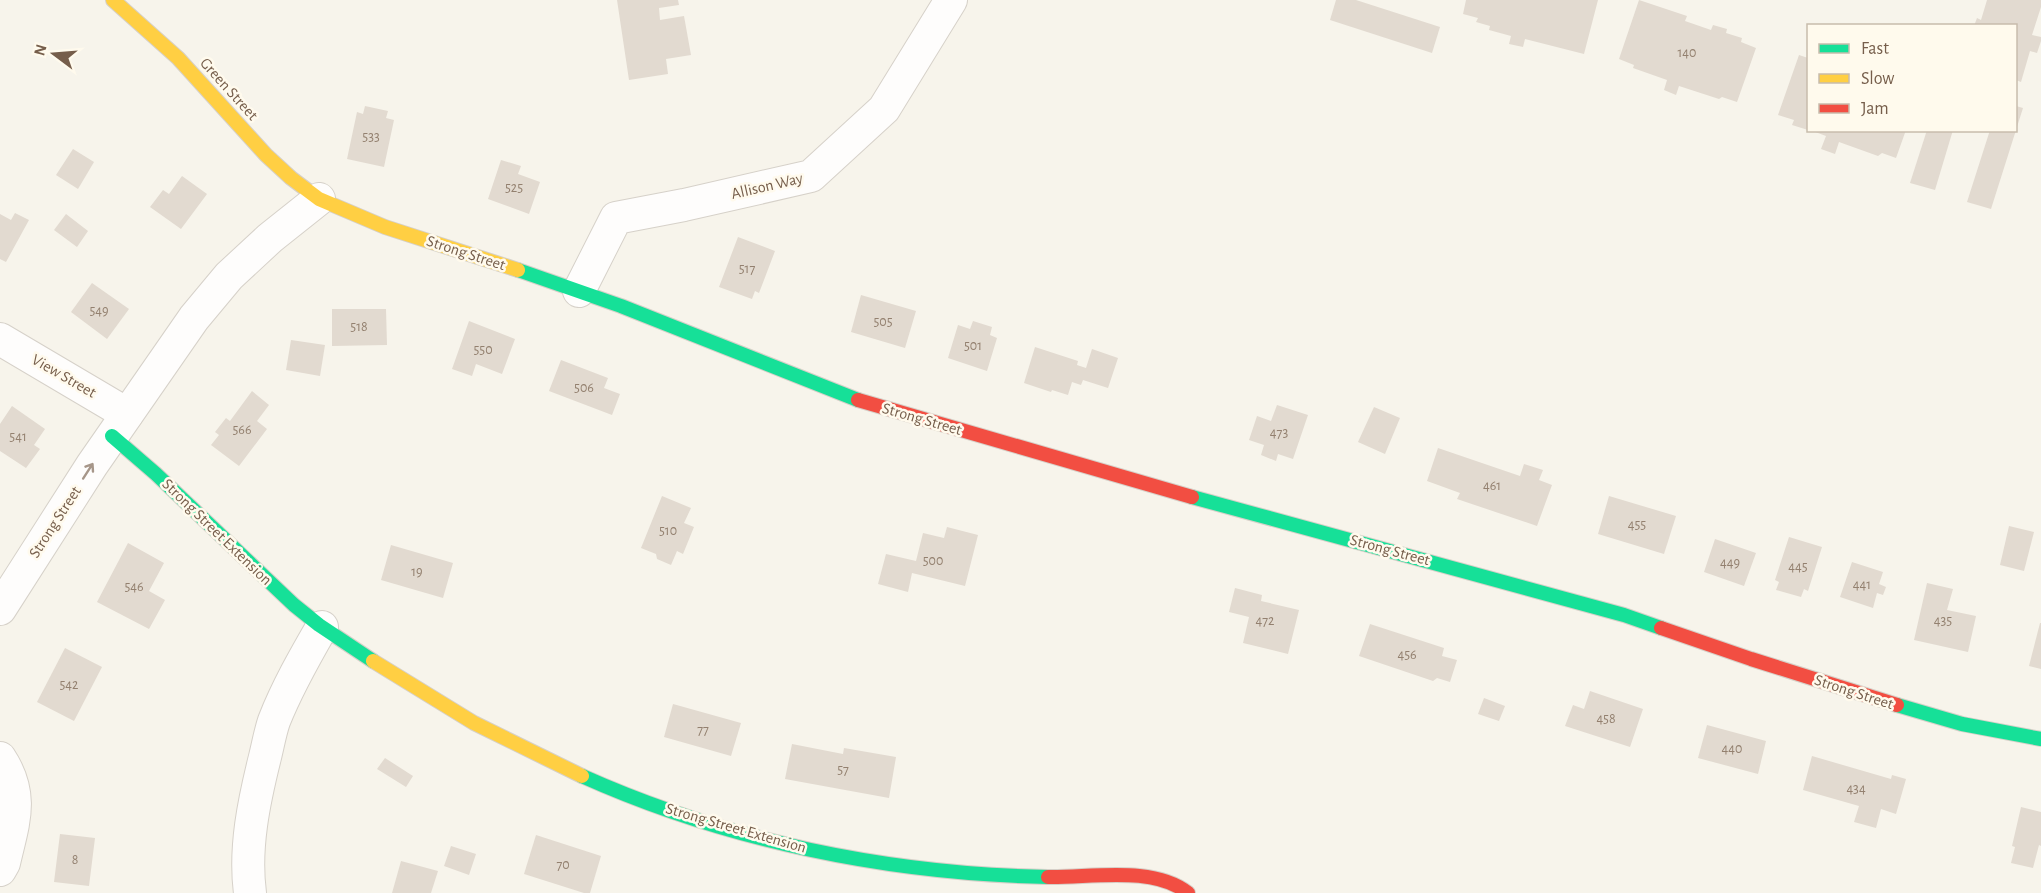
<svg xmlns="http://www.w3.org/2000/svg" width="2041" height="893" viewBox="0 0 2041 893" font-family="'Alegreya Sans',sans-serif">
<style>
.building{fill:#e2dad0}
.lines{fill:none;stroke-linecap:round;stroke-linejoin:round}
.street-casing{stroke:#d6d1c9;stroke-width:34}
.fast-casing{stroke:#d6d0c8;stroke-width:16}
.slow-casing{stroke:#d6d0c8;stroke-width:16}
.jam-casing{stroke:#d6d0c8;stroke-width:16}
.street{stroke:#fefdfc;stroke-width:32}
.fast{stroke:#16e098;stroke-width:14}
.slow{stroke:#ffcf43;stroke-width:14}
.jam{stroke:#f24e42;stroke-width:14}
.oneway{stroke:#a69689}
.labels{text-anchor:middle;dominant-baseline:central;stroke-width:5;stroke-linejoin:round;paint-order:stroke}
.number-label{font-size:14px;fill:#93806f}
.street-label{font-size:16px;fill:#765e4b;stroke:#fffaed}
</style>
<rect width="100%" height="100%" fill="#f7f4eb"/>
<g class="building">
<polygon points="617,0 678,0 679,5 659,8 660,20 684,16 691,55 666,59 668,74 629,80"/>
<polygon points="1336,0 1356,0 1440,27 1432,53 1330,20"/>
<polygon points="1466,0 1598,0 1584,54 1525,39 1523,47 1509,44 1511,36 1489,30 1490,26 1476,22 1478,18 1463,14"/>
<polygon points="1639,0 1687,16 1685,21 1711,30 1713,25 1727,29 1726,33 1742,38 1741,42 1756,48 1737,102 1722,97 1719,99 1679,86 1676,95 1664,90 1667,80 1633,68 1634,65 1619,59"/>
<polygon points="1987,0 2041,0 2041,7 2032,35 2041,37 2041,41 2037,53 2030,51 2021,82 2016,80 2016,26 1974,26 1977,18 1981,20"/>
<polygon points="1799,55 1808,58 1808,130 1792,125 1794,120 1778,115"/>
<polygon points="365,106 388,111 386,118 394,120 384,167 347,159 357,112 363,114"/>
<polygon points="2016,106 2023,108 1991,209 1967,202 1990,130 2016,130"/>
<polygon points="1810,130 1906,130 1896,158 1882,153 1878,156 1839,142 1835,154 1821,149 1826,136"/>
<polygon points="1927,130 1953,130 1935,190 1910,183"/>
<polygon points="73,149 94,162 78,189 56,175"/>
<polygon points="501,160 521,166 518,174 540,182 529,214 488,199"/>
<polygon points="182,176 207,194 181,229 150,207 163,190 169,194"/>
<polygon points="15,213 29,220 6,262 0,259 0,214 11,220"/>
<polygon points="66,214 88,231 77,247 54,230"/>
<polygon points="738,237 775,251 759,293 755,291 752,299 719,287"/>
<polygon points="92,283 129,309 107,339 71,312"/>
<polygon points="861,295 916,311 905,348 851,332"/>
<polygon points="332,309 386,309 387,345 332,346"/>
<polygon points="469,321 515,339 502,374 476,364 472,376 452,369"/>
<polygon points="973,321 992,327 990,335 997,338 987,371 948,358 958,325 970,329"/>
<polygon points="291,340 325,345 320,376 286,370"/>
<polygon points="1035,347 1078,361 1077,365 1086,368 1092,349 1118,358 1108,388 1083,380 1081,385 1072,382 1068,395 1052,390 1051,392 1024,383"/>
<polygon points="561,360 608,378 604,388 620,394 612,415 549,391"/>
<polygon points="252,391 269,405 257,421 267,429 239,466 211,445 219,435 215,432 226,418 230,421"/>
<polygon points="1277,405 1308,415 1293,459 1278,454 1276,461 1261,455 1264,445 1249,440 1257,416 1271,421"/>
<polygon points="12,406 45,429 34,445 40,449 26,468 0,451 0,424"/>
<polygon points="1374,407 1400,418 1385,454 1358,442"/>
<polygon points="1438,448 1520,476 1524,464 1543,470 1539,480 1552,485 1537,526 1457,499 1460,493 1427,481"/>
<polygon points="662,496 691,508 684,523 694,527 683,554 677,551 671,565 657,559 656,554 641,548"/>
<polygon points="1609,496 1676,516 1664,554 1598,534"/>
<polygon points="2009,526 2034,532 2024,571 2000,565"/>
<polygon points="947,527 978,535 965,586 912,573 908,592 878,584 886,554 916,561 923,533 944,538"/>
<polygon points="1789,537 1822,547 1808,591 1804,589 1801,597 1776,590 1779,582 1775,580"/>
<polygon points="1715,539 1756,553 1744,586 1704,572"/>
<polygon points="128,543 164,563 149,591 165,600 149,629 97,602"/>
<polygon points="391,545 453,563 443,598 381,580"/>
<polygon points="1852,562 1883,572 1879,584 1886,587 1883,595 1877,593 1873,608 1840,597"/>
<polygon points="1927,583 1953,589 1947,610 1976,616 1968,652 1914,640"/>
<polygon points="1235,588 1262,595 1261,601 1299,610 1288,654 1243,643 1249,617 1229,612"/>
<polygon points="2040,623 2041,623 2041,669 2029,666"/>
<polygon points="1370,624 1444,648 1442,656 1457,660 1450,682 1437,678 1433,681 1359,656"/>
<polygon points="65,648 102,667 74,721 37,702"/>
<polygon points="1590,691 1643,709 1630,747 1565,726 1573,705 1584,709"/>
<polygon points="1484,698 1505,706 1499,721 1478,714"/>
<polygon points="673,704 741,723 731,756 664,737"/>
<polygon points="1707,725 1766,741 1758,774 1698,758"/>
<polygon points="792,744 843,754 844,748 896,757 889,798 785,779"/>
<polygon points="1812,756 1891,779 1892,775 1906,779 1896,814 1881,809 1876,828 1854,822 1859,806 1803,790"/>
<polygon points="385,758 413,776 406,787 377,769"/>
<polygon points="2021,807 2041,812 2041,846 2039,845 2033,868 2011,863 2015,847 2012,846"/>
<polygon points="60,834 95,838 89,886 54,882"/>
<polygon points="536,835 601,856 590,893 584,893 524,874"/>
<polygon points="451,846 476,854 469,875 444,866"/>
<polygon points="401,861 438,871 431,893 392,893"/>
</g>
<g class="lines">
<g class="street-casing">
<g id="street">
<polyline points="579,291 616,218 684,205 811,176 884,109 951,0"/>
<polyline points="0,339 127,414"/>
<polyline points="0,609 92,465 194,318 229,276 270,238 319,199"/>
<path d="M 0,758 C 25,796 13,823 4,863 L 0,870"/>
<path d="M 250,893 C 244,848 254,801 265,757 C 268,745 270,733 274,721 C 287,688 304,658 322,627"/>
</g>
</g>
<g class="fast-casing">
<g id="fast">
<polyline points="518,270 621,306 858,400"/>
<polyline points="112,436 156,474 294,605 319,625 373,661"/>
<polyline points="1192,497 1624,615 1661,628"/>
<polyline points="1897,705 1962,724 2041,739"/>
<path d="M 582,776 C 727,841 889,874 1048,877"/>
</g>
</g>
<g class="slow-casing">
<g id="slow">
<polyline points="113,0 178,58 266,155 291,178 319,199 385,227 518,270"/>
<polyline points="373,661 474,723 582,776"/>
</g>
</g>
<g class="jam-casing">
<g id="jam">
<polyline points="858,400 1192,497"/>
<polyline points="1661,628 1751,659 1897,705"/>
<path d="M 1048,877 C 1090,878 1153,865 1188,893"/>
</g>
</g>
<use href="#street" class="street"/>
<use href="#fast" class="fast"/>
<use href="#slow" class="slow"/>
<use href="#jam" class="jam"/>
</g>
<defs><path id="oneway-shaft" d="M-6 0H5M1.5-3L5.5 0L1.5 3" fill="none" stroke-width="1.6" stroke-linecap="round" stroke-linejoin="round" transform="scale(1.5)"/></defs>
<use class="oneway" href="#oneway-shaft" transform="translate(88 471) rotate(-57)"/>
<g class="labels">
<g class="number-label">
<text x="1687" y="53">140</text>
<text x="371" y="137">533</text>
<text x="514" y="188">525</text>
<text x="747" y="269">517</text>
<text x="99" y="311">549</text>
<text x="883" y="322">505</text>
<text x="359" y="327">518</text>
<text x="973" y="346">501</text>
<text x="483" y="350">550</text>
<text x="584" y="388">506</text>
<text x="242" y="430">566</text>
<text x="1279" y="433">473</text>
<text x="18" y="437">541</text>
<text x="1492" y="486">461</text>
<text x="1637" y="525">455</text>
<text x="668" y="531">510</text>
<text x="933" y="561">500</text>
<text x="1730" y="563">449</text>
<text x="1798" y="567">445</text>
<text x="417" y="572">19</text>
<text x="1862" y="585">441</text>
<text x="134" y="587">546</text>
<text x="1265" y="621">472</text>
<text x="1943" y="621">435</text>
<text x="1407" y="655">456</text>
<text x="69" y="685">542</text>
<text x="1606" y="719">458</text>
<text x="703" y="730">77</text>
<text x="1732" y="749">440</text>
<text x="843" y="770">57</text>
<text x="1856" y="789">434</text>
<text x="75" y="860">8</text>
<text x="563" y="865">70</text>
</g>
<g class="street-label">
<text transform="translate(229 89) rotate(48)">Green Street</text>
<text transform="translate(767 186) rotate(-13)">Allison Way</text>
<text transform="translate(466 253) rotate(18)">Strong Street</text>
<text transform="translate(64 376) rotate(30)">View Street</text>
<text transform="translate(922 419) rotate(16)">Strong Street</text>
<text transform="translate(55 522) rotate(-57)">Strong Street</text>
<text transform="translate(217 532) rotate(44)">Strong Street Extension</text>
<text transform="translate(1390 550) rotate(15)">Strong Street</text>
<text transform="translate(1854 692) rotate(18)">Strong Street</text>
<text transform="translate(736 828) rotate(16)">Strong Street Extension</text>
</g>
</g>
<rect x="1807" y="24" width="210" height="108" fill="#fffaed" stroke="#c8bcac" stroke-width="1.5"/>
<rect x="1819" y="44" width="30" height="9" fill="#16e098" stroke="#c8bcac" stroke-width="1.5"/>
<text x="1861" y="54" font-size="18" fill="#765e4b">Fast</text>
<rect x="1819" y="74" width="30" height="9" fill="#ffcf43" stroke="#c8bcac" stroke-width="1.5"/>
<text x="1861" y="84" font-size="18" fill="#765e4b">Slow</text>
<rect x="1819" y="104" width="30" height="9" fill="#f24e42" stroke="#c8bcac" stroke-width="1.5"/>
<text x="1861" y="114" font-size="18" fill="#765e4b">Jam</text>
<g transform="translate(54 54) rotate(286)" stroke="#fffaed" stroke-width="4.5" paint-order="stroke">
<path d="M0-4.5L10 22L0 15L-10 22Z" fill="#765e4b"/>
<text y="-9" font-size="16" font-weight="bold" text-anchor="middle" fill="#765e4b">N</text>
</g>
</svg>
